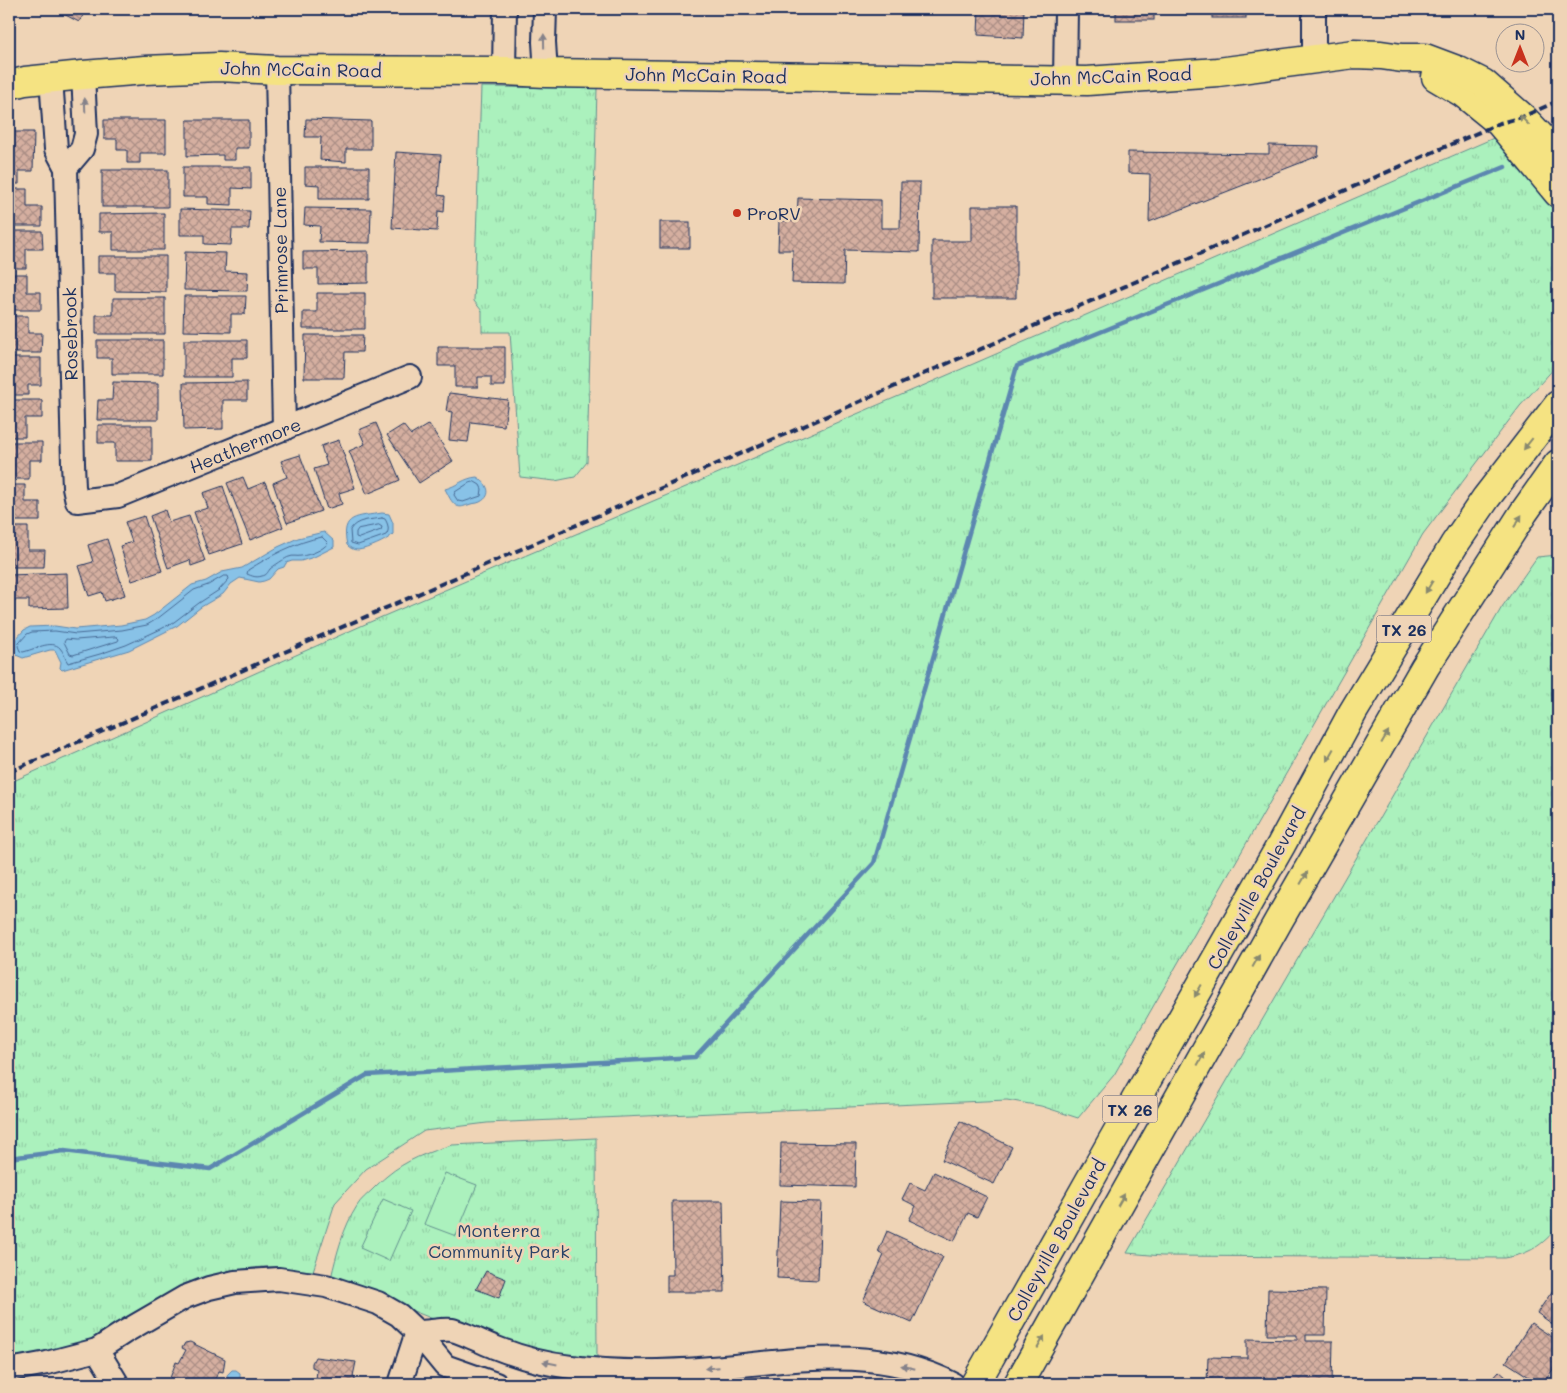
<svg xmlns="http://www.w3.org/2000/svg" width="1567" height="1393" viewBox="0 0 1567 1393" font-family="Mali,sans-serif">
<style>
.grass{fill:url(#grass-tufts);stroke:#63908e}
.pitch{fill:#abf1bd;stroke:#63908e}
.water{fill:#88c2e7;stroke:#5c87b0}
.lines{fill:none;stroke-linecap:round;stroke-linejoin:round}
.shore{stroke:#476a95;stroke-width:1}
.stream{stroke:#5c87b0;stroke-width:4.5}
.building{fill:url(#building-cross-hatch);stroke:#1b2f5e}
.minor-casing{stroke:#1b2f5e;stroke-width:26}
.major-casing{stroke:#1b2f5e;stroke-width:31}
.minor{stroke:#efd4b6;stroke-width:22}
.major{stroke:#f5e382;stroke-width:28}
.rail{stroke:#1b2f5e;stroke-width:4;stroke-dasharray:8 4;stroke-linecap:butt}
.oneway{fill:#85828a}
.oneway2{fill:#888970}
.poi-dot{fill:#c8321e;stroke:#efd4b6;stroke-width:2}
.labels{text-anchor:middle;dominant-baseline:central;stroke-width:5;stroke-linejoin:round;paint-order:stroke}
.shield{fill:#efd4b6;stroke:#5b6078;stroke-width:1}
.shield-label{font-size:16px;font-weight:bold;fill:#1b2f5e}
.street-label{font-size:18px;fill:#1b2f5e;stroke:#efd4b6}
.poi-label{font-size:18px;fill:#1b2f5e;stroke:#efd4b6;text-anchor:start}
.park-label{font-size:18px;fill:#294268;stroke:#efd4b6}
</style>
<defs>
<pattern id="grass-tufts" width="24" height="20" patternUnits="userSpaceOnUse" patternTransform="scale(1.25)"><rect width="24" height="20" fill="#abf1bd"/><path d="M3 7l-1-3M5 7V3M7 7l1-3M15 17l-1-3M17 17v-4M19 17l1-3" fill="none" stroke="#93cfa5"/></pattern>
<pattern id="building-cross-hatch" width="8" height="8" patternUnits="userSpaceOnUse" patternTransform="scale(1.25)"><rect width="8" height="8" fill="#d5afa0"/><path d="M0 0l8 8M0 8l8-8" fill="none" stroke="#ac8f86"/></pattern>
</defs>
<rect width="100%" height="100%" fill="#efd4b6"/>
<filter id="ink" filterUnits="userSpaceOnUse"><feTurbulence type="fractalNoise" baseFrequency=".02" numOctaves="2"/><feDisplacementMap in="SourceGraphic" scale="10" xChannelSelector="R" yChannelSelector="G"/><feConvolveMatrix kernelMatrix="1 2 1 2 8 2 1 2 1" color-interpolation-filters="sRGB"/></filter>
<g filter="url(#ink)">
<g class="grass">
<polygon points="481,87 597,88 587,462 575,477 555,481 520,477 510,332 482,332 482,311 474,301"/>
<path d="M 1496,137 L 1558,214 L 1558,364 L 1520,406 L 1423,534 L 1114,1075 L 1078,1118 L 1041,1106 L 1007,1100 L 487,1123 L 424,1131 L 366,1169 L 335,1203 L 313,1271 C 297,1270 279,1266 263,1267 C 231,1269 189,1280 161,1297 C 140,1310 121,1328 97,1338 C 69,1350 39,1355 9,1360 L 9,783 L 370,622 L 927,384 Z"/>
<path d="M 1558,555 L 1558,1227 C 1541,1246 1530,1254 1504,1258 L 1162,1256 L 1127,1253 L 1502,607 L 1537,557 Z"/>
<path d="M 596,1138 L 597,1361 L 518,1353 L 331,1278 C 337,1253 343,1228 357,1206 C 361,1199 367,1195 373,1189 C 377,1185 382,1180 387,1176 C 406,1160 428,1152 452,1145 Z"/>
</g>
<g class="pitch">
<polygon points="445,1173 477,1185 456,1236 424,1224"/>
<polygon points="383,1199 411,1211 389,1261 360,1248"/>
</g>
<g class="water">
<path d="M 477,477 C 487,483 494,495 480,502 C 476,504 472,503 468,505 C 464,506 461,508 457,506 C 451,503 448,494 445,489 C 457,486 464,478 477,477 Z"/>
<path d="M 382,513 L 389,514 L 393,523 L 393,534 C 387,541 367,549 358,550 C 353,550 350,548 347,545 C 340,514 358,517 382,513 Z"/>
<polygon points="324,532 334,541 334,547 314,557 301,561 292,561 286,563 284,567 278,569 269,579 264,581 259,582 240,578 231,584 223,594 201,607 177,626 129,650 62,670 60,668 61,662 55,650 50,650 23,658 16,655 12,646 15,640 24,630 30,627 55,626 75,629 121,625 145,620 154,615 192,585 206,581 222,572 242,568 278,547 298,538"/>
<polygon points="232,1370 236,1370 240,1373 240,1379 243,1384 230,1384 227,1375"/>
</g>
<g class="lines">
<g class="shore">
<polygon points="475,482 480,485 482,489 481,496 463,502 458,501 454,495 455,492 469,483"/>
<path d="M 382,518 L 385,519 C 388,524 390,530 386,535 L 358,545 L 351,543 L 350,530 C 356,519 371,520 382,518 Z"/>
<polygon points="379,525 382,527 381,530 359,538 356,537 356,532 358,529"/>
<path d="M 322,537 L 328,543 C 323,550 310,555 301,556 C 297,557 293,555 289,557 C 287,557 272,567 270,569 C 267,573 267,575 262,576 C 256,578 252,576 247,574 L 248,570 C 270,556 296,542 322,537 Z"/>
<path d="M 224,576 L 228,576 L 229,579 L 219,590 L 199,603 L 174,622 L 161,629 L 126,645 L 100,654 L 68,663 C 65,659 64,652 60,648 C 52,639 33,650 23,652 L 20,651 L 18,646 L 19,643 L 27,634 L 32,632 L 55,631 L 76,634 L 122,630 L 147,625 L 157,619 L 194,590 L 208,585 Z"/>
<polygon points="117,637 119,639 118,641 73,655 70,654 64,642 66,639 75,640"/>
</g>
<polyline class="stream" points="9,1158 64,1151 210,1169 367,1075 695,1057 874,863 1017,366 1505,167"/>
</g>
<g class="building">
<rect x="9" y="9" width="1" height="25"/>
<polygon points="54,9 87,9 79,22"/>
<polygon points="727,9 763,9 764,11 727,11"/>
<polygon points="979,9 1024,9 1023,38 978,35"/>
<rect x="1116" y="9" width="38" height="11"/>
<rect x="1212" y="9" width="34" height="9"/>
<polygon points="306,119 371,121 371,149 346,149 346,162 320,160 321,137 305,137"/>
<polygon points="104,120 166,120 166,153 140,153 140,163 127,163 127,150 117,150 117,139 104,139"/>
<polygon points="187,120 249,120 249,148 235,148 235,160 223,160 223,155 187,156"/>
<polygon points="9,132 34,132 33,171 19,171 19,184 9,184"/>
<polygon points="1269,145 1319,146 1318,156 1149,222 1150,174 1128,173 1128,152 1269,154"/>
<polygon points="396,152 441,155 438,195 445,196 444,212 438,211 437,231 392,228"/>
<polygon points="183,167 251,167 251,189 232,188 232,205 208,204 208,197 183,197"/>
<polygon points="305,167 369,167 369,199 319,199 319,185 305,184"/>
<rect x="102" y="170" width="66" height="37"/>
<polygon points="901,182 920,182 919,252 845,250 844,284 792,283 793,250 778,250 779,221 797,221 798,198 881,200 881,228 900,228"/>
<polygon points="9,189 27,189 27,207 42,207 42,226 11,226 11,219 9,219"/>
<polygon points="972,206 1016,206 1016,298 932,298 932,241 972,241"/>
<polygon points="305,208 371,209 370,243 319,242 320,226 304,225"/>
<polygon points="180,209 250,211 249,229 232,229 231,245 204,244 204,235 180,235"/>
<polygon points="164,213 164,250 113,250 113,232 99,232 99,214"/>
<rect x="660" y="222" width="30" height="26"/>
<polygon points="9,231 42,231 43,249 26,249 26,268 9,268"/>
<polygon points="368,251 368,283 318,284 318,269 303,269 303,252"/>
<polygon points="185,252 226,253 225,271 248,272 247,291 184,290"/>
<polygon points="98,256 166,256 166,292 115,291 115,273 98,273"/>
<polygon points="9,274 27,274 27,292 41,292 41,310 9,310"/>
<polygon points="317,293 365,293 365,329 303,329 303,312 317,312"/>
<polygon points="184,296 246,296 245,314 231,314 231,332 183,331"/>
<polygon points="113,298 165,298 165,334 96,334 96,315 113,315"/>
<polygon points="9,316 28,316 28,333 42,333 41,353 9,353"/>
<polygon points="305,335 363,335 362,352 345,352 344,378 304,378"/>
<polygon points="97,340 163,340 163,374 112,374 112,358 97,358"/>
<polygon points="184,340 247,340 247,358 232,358 232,377 184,377"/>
<polygon points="438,347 505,347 505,386 491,386 491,377 478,377 478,387 455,387 455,366 438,366"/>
<polygon points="9,358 41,358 41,385 28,385 28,395 9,395"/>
<polygon points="113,382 158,383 158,420 97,420 98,400 112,400"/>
<polygon points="247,382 247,400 223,400 223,429 184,430 183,383"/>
<polygon points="449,393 508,400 504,426 471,422 468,442 449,440 452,412 446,411"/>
<polygon points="9,400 42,400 42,418 25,418 25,437 9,437"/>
<polygon points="376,423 400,480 367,494 349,451 365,444 359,430"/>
<polygon points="429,424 453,461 419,483 387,435 403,425 411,435"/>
<polygon points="98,425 152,425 152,461 115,461 115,443 98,443"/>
<polygon points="339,440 355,488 339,493 342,504 327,509 314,469 327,465 321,446"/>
<polygon points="9,442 42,442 42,460 29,460 29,479 9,479"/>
<polygon points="300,455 321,511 287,523 273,483 287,477 281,461"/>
<polygon points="243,477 248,489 265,482 283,527 250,540 227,483"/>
<polygon points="9,485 25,485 25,502 40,502 40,521 9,521"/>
<polygon points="223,486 242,544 209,555 194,512 208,508 203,493"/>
<polygon points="165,510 169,522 189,516 205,561 191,566 190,560 168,568 150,516"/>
<polygon points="144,516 162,571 132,581 120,546 132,542 125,522"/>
<polygon points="9,527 28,527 28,550 45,550 44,567 12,567 12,557 9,557"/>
<polygon points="107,539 125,595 105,601 102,592 89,596 79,566 93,562 88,545"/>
<polygon points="67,573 68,608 29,609 29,600 9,600 9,575"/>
<polygon points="960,1121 1012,1147 994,1184 942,1160"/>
<polygon points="781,1143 856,1144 855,1187 780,1185"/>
<polygon points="934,1172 987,1197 977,1217 968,1213 954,1241 909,1220 916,1206 902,1199 910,1183 925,1190"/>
<polygon points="672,1201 723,1201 725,1292 667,1292 667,1275 673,1275"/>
<polygon points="780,1201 821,1202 818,1280 777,1278"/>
<polygon points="887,1231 943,1257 912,1323 863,1301 884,1255 878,1252"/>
<polygon points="486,1271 506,1279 499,1298 476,1289"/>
<polygon points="1558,1283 1558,1328 1537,1313"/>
<polygon points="1268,1289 1326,1290 1325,1335 1306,1335 1306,1341 1333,1341 1332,1384 1207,1384 1208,1357 1247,1358 1247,1339 1297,1340 1297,1335 1267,1335"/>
<polygon points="1531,1323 1558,1341 1558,1362 1543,1384 1540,1384 1506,1362"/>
<polygon points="190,1342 225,1359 223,1372 219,1371 214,1381 224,1384 185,1384 170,1378 176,1362 179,1363 186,1350 182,1348 185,1343"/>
<polygon points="315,1357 356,1362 353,1376 355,1379 355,1384 304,1384 305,1379 316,1380 317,1369 312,1367 312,1363"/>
<polygon points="1499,1371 1514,1384 1487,1384"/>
</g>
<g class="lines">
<g class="minor-casing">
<g id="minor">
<polyline points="545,9 544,42 546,73"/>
<polyline points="1314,59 1314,9"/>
<polyline points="277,70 284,429"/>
<polyline points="504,71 505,9"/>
<polyline points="51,78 56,149 66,168 73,463 74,487 77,501 118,496 410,377"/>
<polyline points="1065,80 1066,9"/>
<polyline points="66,168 82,149 86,134 83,75"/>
<path d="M 417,1332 C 428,1332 441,1329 452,1330 C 461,1332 484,1343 494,1347 C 519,1357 544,1364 571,1367 C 617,1373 665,1372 711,1368 C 794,1361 875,1344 953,1384"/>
<polyline points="97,1350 117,1383"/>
<polyline points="9,1370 47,1363 97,1350 123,1333 185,1297 209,1288 235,1282 279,1279 326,1286 378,1303 399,1315 417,1332 445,1366 496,1384"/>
<polyline points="400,1384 417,1332"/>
</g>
</g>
<g class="major-casing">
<g id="major">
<polyline points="1436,77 1463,93 1500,123 1558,193"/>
<polyline points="9,85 25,81 83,75 145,70 219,67 277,70 504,71 546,73 1087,81 1218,72 1354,54 1381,55 1402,58 1425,58 1457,70 1483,83 1522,117 1558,155"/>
<polyline points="975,1384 1111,1143 1281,845 1353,712 1454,545 1486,498 1558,405"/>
<polyline points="1018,1384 1279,920 1425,667 1524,512 1558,464"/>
</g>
</g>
<use href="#minor" class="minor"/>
<use href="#major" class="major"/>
<polyline class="rail" points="9,772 1500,123 1522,117 1558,101"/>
</g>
<defs><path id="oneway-solid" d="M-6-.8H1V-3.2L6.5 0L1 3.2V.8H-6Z" transform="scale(1.25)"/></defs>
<g class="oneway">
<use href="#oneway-solid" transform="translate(544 41) rotate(-91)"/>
<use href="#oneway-solid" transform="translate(85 105) rotate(-92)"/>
<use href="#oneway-solid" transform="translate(550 1363) rotate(-169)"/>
<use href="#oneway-solid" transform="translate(908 1367) rotate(-167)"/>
<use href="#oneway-solid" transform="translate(712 1368) rotate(175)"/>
</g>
<g class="oneway2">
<use href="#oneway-solid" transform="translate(1524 120) rotate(-135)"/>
<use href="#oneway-solid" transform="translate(1528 444) rotate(128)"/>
<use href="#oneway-solid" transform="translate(1518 521) rotate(-58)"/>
<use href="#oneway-solid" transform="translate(1429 587) rotate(121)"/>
<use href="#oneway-solid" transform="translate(1385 737) rotate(-60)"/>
<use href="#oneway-solid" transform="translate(1330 755) rotate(119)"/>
<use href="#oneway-solid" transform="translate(1304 878) rotate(-60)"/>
<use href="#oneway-solid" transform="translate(1256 961) rotate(-61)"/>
<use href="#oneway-solid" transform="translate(1198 991) rotate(120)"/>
<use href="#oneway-solid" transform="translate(1201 1059) rotate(-61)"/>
<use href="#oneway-solid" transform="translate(1121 1200) rotate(-61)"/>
<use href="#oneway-solid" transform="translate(1041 1342) rotate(-61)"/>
</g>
</g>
<circle class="poi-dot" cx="737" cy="213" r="5"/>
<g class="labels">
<g class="shield">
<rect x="1376.5" y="615.5" width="55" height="27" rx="4"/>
<rect x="1102.5" y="1095.5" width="55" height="27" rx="4"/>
</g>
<g class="shield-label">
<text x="1404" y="629">TX 26</text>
<text x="1130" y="1109">TX 26</text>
</g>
<g class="street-label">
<text transform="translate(301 69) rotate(1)">John McCain Road</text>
<text transform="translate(706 75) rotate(1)">John McCain Road</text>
<text transform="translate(1111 76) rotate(-2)">John McCain Road</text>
<text transform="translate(280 250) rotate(-91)">Primrose Lane</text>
<text transform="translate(70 334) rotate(-91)">Rosebrook</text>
<text transform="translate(245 445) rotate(-22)">Heathermore</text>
<text transform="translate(1256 888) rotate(-61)">Colleyville Boulevard</text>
<text transform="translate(1056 1240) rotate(-61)">Colleyville Boulevard</text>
</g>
<g class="poi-label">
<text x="747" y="213">ProRV</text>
</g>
<g class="park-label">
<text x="499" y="1230">Monterra<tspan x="499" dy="21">Community Park</tspan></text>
</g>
</g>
<rect width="1567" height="1393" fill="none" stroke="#efd4b6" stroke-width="30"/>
<rect x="15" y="15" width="1537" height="1363" fill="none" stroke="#1b2f5e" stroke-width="2" filter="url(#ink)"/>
<g transform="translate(1520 48)"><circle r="24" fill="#efd4b6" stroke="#9a9293"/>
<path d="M0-4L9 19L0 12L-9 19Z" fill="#c8321e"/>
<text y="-8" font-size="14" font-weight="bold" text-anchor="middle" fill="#1b2f5e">N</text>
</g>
</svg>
